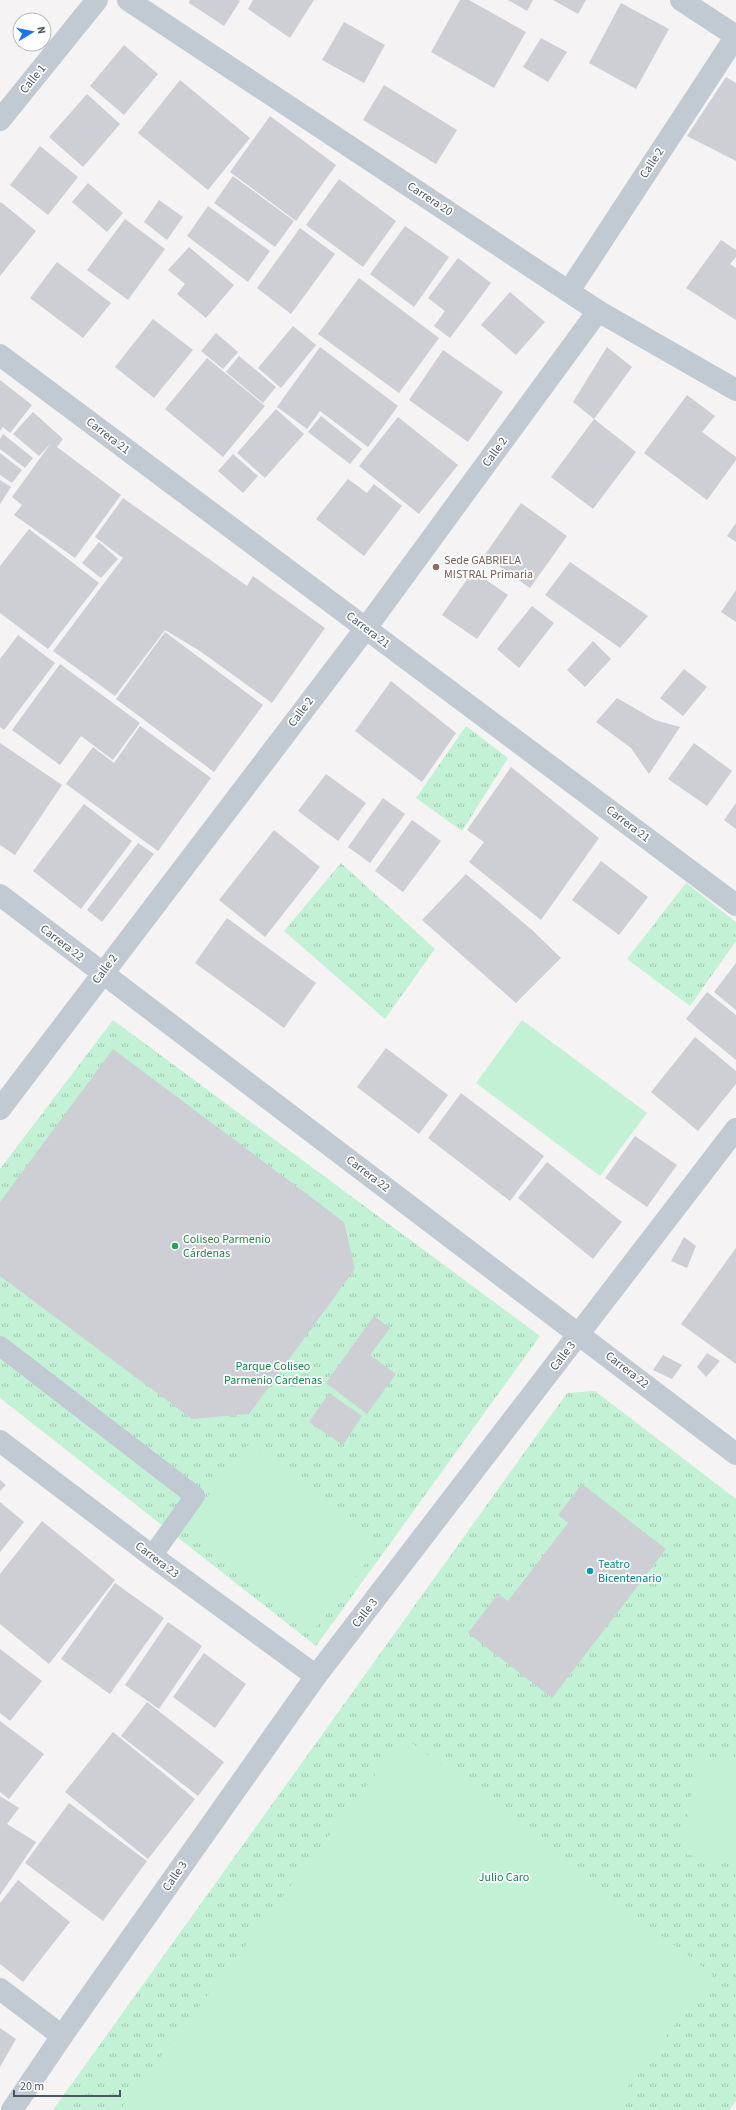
<svg xmlns="http://www.w3.org/2000/svg" width="736" height="2110" viewBox="0 0 736 2110" font-family="'Source Sans 3',sans-serif">
<style>
.park{fill:url(#park-tufts)}
.pitch{fill:#c3f1d5}
.building{fill:#cdcfd5}
.lines{fill:none;stroke-linecap:round;stroke-linejoin:round}
.lane{stroke:#c1cad2;stroke-width:20}
.street{stroke:#c1cad2;stroke-width:22}
.education-dot{fill:#8d6e63;stroke:#fff;stroke-width:1.5}
.leisure-dot{fill:#2e9e5b;stroke:#fff;stroke-width:1.5}
.culture-dot{fill:#0f9aa8;stroke:#fff;stroke-width:1.5}
.labels{text-anchor:middle;dominant-baseline:central;stroke-width:3.5;stroke-linejoin:round;paint-order:stroke}
.street-label{font-size:12px;fill:#4a5661;stroke:#fff}
.education-label{font-size:12px;fill:#785e54;stroke:#fff;text-anchor:start}
.leisure-label{font-size:12px;fill:#27864d;stroke:#fff;text-anchor:start}
.park-label{font-size:12px;fill:#17864f;stroke:#fff}
.culture-label{font-size:12px;fill:#0d838f;stroke:#fff;text-anchor:start}
</style>
<defs>
<pattern id="park-tufts" width="24" height="20" patternUnits="userSpaceOnUse"><rect width="24" height="20" fill="#c3f1d5"/><path d="M3 7l-1-3M5 7V3M7 7l1-3M15 17l-1-3M17 17v-4M19 17l1-3" fill="none" stroke="#a0c6b0"/></pattern>
</defs>
<rect width="100%" height="100%" fill="#f5f3f3"/>
<g class="park">
<polygon points="466,726 508,758 462,831 416,798"/>
<polygon points="341,863 435,949 385,1019 284,931"/>
<polygon points="686,883 736,922 736,941 690,1006 627,959"/>
<polygon points="113,1020 540,1336 316,1646 0,1398 0,1169"/>
<polygon points="595,1391 736,1499 736,2101 729,2110 53,2110 567,1393"/>
</g>
<g class="pitch">
<polygon points="522,1020 647,1113 600,1176 476,1083"/>
<polygon points="248,1445 378,1547 314,1630 183,1528"/>
<polygon points="404,1737 713,1975 610,2110 120,2110"/>
<polygon points="699,1757 736,1764 736,1865 680,1853"/>
</g>
<g class="building">
<polygon points="190,0 238,0 240,1 224,26 189,3"/>
<polygon points="253,0 314,0 290,38 248,9"/>
<polygon points="460,0 469,0 526,32 494,88 431,52"/>
<polygon points="508,0 533,0 527,11"/>
<polygon points="553,0 586,0 578,14"/>
<polygon points="621,3 669,29 636,89 589,63"/>
<polygon points="344,22 385,45 364,83 322,60"/>
<polygon points="541,38 567,52 548,82 523,67"/>
<polygon points="124,45 158,74 124,115 90,86"/>
<polygon points="726,77 736,83 736,161 687,136"/>
<polygon points="180,80 250,138 208,190 138,133"/>
<polygon points="384,85 457,130 436,164 363,120"/>
<polygon points="87,94 120,124 83,167 49,137"/>
<polygon points="270,116 336,165 296,221 230,172"/>
<polygon points="40,146 78,177 48,215 10,185"/>
<polygon points="233,176 294,221 275,247 214,203"/>
<polygon points="339,179 396,221 363,267 306,225"/>
<polygon points="88,183 123,213 107,232 72,202"/>
<polygon points="159,200 183,217 167,240 144,222"/>
<polygon points="1,202 36,231 0,276 0,203"/>
<polygon points="208,206 270,251 248,282 187,236"/>
<polygon points="125,219 165,249 128,300 87,270"/>
<polygon points="405,226 449,257 414,307 370,274"/>
<polygon points="300,228 335,254 291,314 257,288"/>
<polygon points="721,240 736,250 736,257 730,264 736,268 736,320 686,288"/>
<polygon points="189,247 234,285 206,318 177,294 185,284 168,270"/>
<polygon points="458,258 491,283 450,338 434,326 445,311 428,298"/>
<polygon points="57,262 111,303 83,338 30,298"/>
<polygon points="359,278 439,338 399,393 318,334"/>
<polygon points="510,292 545,322 516,355 481,325"/>
<polygon points="153,319 193,350 154,398 115,367"/>
<polygon points="293,326 316,345 281,388 258,368"/>
<polygon points="216,333 238,352 223,369 201,351"/>
<polygon points="320,347 398,406 368,447 320,411 307,429 277,407"/>
<polygon points="607,347 632,367 594,419 636,452 593,509 551,477 594,419 573,402"/>
<polygon points="443,350 503,392 468,442 409,400"/>
<polygon points="239,356 276,387 263,403 226,372"/>
<polygon points="207,358 265,406 223,457 165,409"/>
<polygon points="0,380 32,405 10,433 3,427 0,431"/>
<polygon points="687,395 715,416 702,432 736,457 736,460 707,500 644,453"/>
<polygon points="276,409 304,434 265,478 237,453"/>
<polygon points="33,412 63,439 57,447 121,495 75,558 14,515 22,505 12,497 51,443 39,456 13,434"/>
<polygon points="321,416 362,449 350,464 308,432"/>
<polygon points="398,417 458,465 419,514 359,466"/>
<polygon points="3,434 33,458 25,468 0,449 0,439"/>
<polygon points="0,453 22,470 12,483 0,475"/>
<polygon points="233,454 258,476 243,493 218,471"/>
<polygon points="348,479 367,493 374,484 402,506 364,556 316,519"/>
<polygon points="0,480 11,487 0,504"/>
<polygon points="123,498 247,586 253,576 325,628 272,703 200,651 165,630 115,696 53,651 123,558 95,537"/>
<polygon points="521,503 567,536 530,588 484,556"/>
<polygon points="736,523 736,542 727,536"/>
<polygon points="29,529 99,583 48,649 0,613 0,566"/>
<polygon points="99,542 118,559 101,578 82,563"/>
<polygon points="570,562 648,616 620,648 545,595"/>
<polygon points="473,571 508,595 477,639 442,615"/>
<polygon points="736,590 736,622 721,612"/>
<polygon points="532,606 554,623 519,668 497,649"/>
<polygon points="165,632 263,705 214,772 116,699"/>
<polygon points="18,635 55,663 4,730 0,727 0,659"/>
<polygon points="593,641 611,659 585,687 567,670"/>
<polygon points="60,664 140,723 113,760 81,736 60,765 12,730"/>
<polygon points="684,669 707,687 683,716 660,698"/>
<polygon points="391,681 456,733 422,782 355,731"/>
<polygon points="617,698 655,720 680,727 649,774 631,748 596,722"/>
<polygon points="140,726 211,778 158,851 66,784 93,747 114,763"/>
<polygon points="0,743 62,785 15,855 0,845"/>
<polygon points="694,743 732,771 707,806 668,779"/>
<polygon points="511,767 599,838 541,920 469,862 484,842 467,830"/>
<polygon points="326,774 366,803 338,841 298,811"/>
<polygon points="383,798 405,814 370,863 348,847"/>
<polygon points="736,803 736,829 724,820"/>
<polygon points="84,804 132,841 81,909 33,871"/>
<polygon points="412,820 441,841 403,892 375,871"/>
<polygon points="274,830 320,867 265,937 219,900"/>
<polygon points="138,843 154,854 102,922 87,910"/>
<polygon points="601,861 648,897 619,935 572,900"/>
<polygon points="466,874 532,930 561,958 516,1003 422,920"/>
<polygon points="227,918 316,983 284,1028 195,963"/>
<polygon points="736,963 736,1010 714,992"/>
<polygon points="707,992 736,1015 736,1060 686,1019"/>
<polygon points="695,1037 736,1071 736,1084 698,1131 651,1092"/>
<polygon points="386,1048 448,1095 419,1134 357,1087"/>
<polygon points="113,1049 344,1222 355,1269 249,1414 192,1419 0,1276 0,1202"/>
<polygon points="461,1093 544,1156 510,1201 428,1138"/>
<polygon points="635,1136 677,1165 647,1207 605,1178"/>
<polygon points="547,1162 622,1222 593,1259 518,1198"/>
<polygon points="684,1237 696,1246 687,1268 671,1261"/>
<polygon points="736,1248 736,1364 681,1324"/>
<polygon points="374,1316 390,1328 370,1355 396,1374 367,1414 326,1383"/>
<polygon points="707,1353 720,1361 706,1377 697,1367"/>
<polygon points="663,1355 682,1365 672,1379 653,1370"/>
<polygon points="329,1393 362,1416 343,1445 309,1422"/>
<polygon points="0,1480 6,1485 0,1491"/>
<polygon points="582,1484 666,1549 552,1698 468,1633 498,1594 508,1601 568,1523 558,1515"/>
<polygon points="0,1502 24,1522 0,1552"/>
<polygon points="42,1521 115,1580 49,1664 0,1624 0,1574"/>
<polygon points="115,1583 164,1618 110,1694 61,1659"/>
<polygon points="168,1622 202,1646 159,1709 125,1685"/>
<polygon points="0,1649 42,1681 10,1721 0,1713"/>
<polygon points="204,1653 246,1684 215,1728 173,1697"/>
<polygon points="147,1702 224,1762 198,1796 121,1736"/>
<polygon points="0,1721 44,1754 9,1799 0,1792"/>
<polygon points="113,1732 195,1799 148,1859 65,1792"/>
<polygon points="0,1796 19,1808 7,1824 36,1842 0,1895"/>
<polygon points="69,1803 147,1861 103,1921 25,1863"/>
<polygon points="18,1880 70,1922 23,1982 0,1964 0,1903"/>
<polygon points="0,2028 16,2039 0,2067"/>
</g>
<g class="lines">
<polyline class="lane" points="0,1346 195,1496 152,1556"/>
<g class="street">
<polyline points="128,0 598,311 736,390"/>
<polyline points="681,0 736,36"/>
<polyline points="0,120 97,0"/>
<polyline points="569,291 736,36"/>
<polyline points="0,355 736,905"/>
<polyline points="0,895 736,1454"/>
<polyline points="0,1109 366,628 598,311"/>
<polyline points="0,1441 152,1556 316,1676"/>
<polyline points="0,1989 62,2036"/>
<polyline points="12,2110 62,2036 316,1676 736,1129"/>
</g>
</g>
<circle class="education-dot" cx="436" cy="567" r="4"/>
<circle class="leisure-dot" cx="175" cy="1246" r="4"/>
<circle class="culture-dot" cx="590" cy="1571" r="4"/>
<g class="labels">
<g class="street-label">
<text transform="translate(33 79) rotate(-51)">Calle 1</text>
<text transform="translate(652 163) rotate(-57)">Calle 2</text>
<text transform="translate(430 199) rotate(33)">Carrera 20</text>
<text transform="translate(108 436) rotate(37)">Carrera 21</text>
<text transform="translate(495 452) rotate(-54)">Calle 2</text>
<text transform="translate(368 630) rotate(37)">Carrera 21</text>
<text transform="translate(301 712) rotate(-53)">Calle 2</text>
<text transform="translate(628 824) rotate(37)">Carrera 21</text>
<text transform="translate(62 943) rotate(37)">Carrera 22</text>
<text transform="translate(105 969) rotate(-53)">Calle 2</text>
<text transform="translate(368 1174) rotate(37)">Carrera 22</text>
<text transform="translate(563 1356) rotate(-52)">Calle 3</text>
<text transform="translate(627 1370) rotate(38)">Carrera 22</text>
<text transform="translate(157 1560) rotate(37)">Carrera 23</text>
<text transform="translate(365 1613) rotate(-52)">Calle 3</text>
<text transform="translate(175 1876) rotate(-55)">Calle 3</text>
</g>
<g class="education-label">
<text x="444" y="560">Sede GABRIELA<tspan x="444" dy="14">MISTRAL Primaria</tspan></text>
</g>
<g class="leisure-label">
<text x="183" y="1239">Coliseo Parmenio<tspan x="183" dy="14">Cárdenas</tspan></text>
</g>
<g class="park-label">
<text x="273" y="1366">Parque Coliseo<tspan x="273" dy="14">Parmenio Cardenas</tspan></text>
<text x="504" y="1877">Julio Caro</text>
</g>
<g class="culture-label">
<text x="598" y="1564">Teatro<tspan x="598" dy="14">Bicentenario</tspan></text>
</g>
</g>
<g transform="translate(32 32) rotate(80)"><circle r="19" fill="#ffffff" stroke="#b7bbc0"/>
<path d="M0-3L7 15L0 10L-7 15Z" fill="#1a73e8"/>
<text y="-6" font-size="11" font-weight="bold" text-anchor="middle" fill="#4a5661">N</text>
</g>
<path d="M14 2090v6h106v-6" fill="none" stroke="#4a5661" stroke-width="2"/>
<text x="20" y="2090" font-size="12" fill="#4a5661" stroke="#ffffff" stroke-width="3" paint-order="stroke">20 m</text>
</svg>
